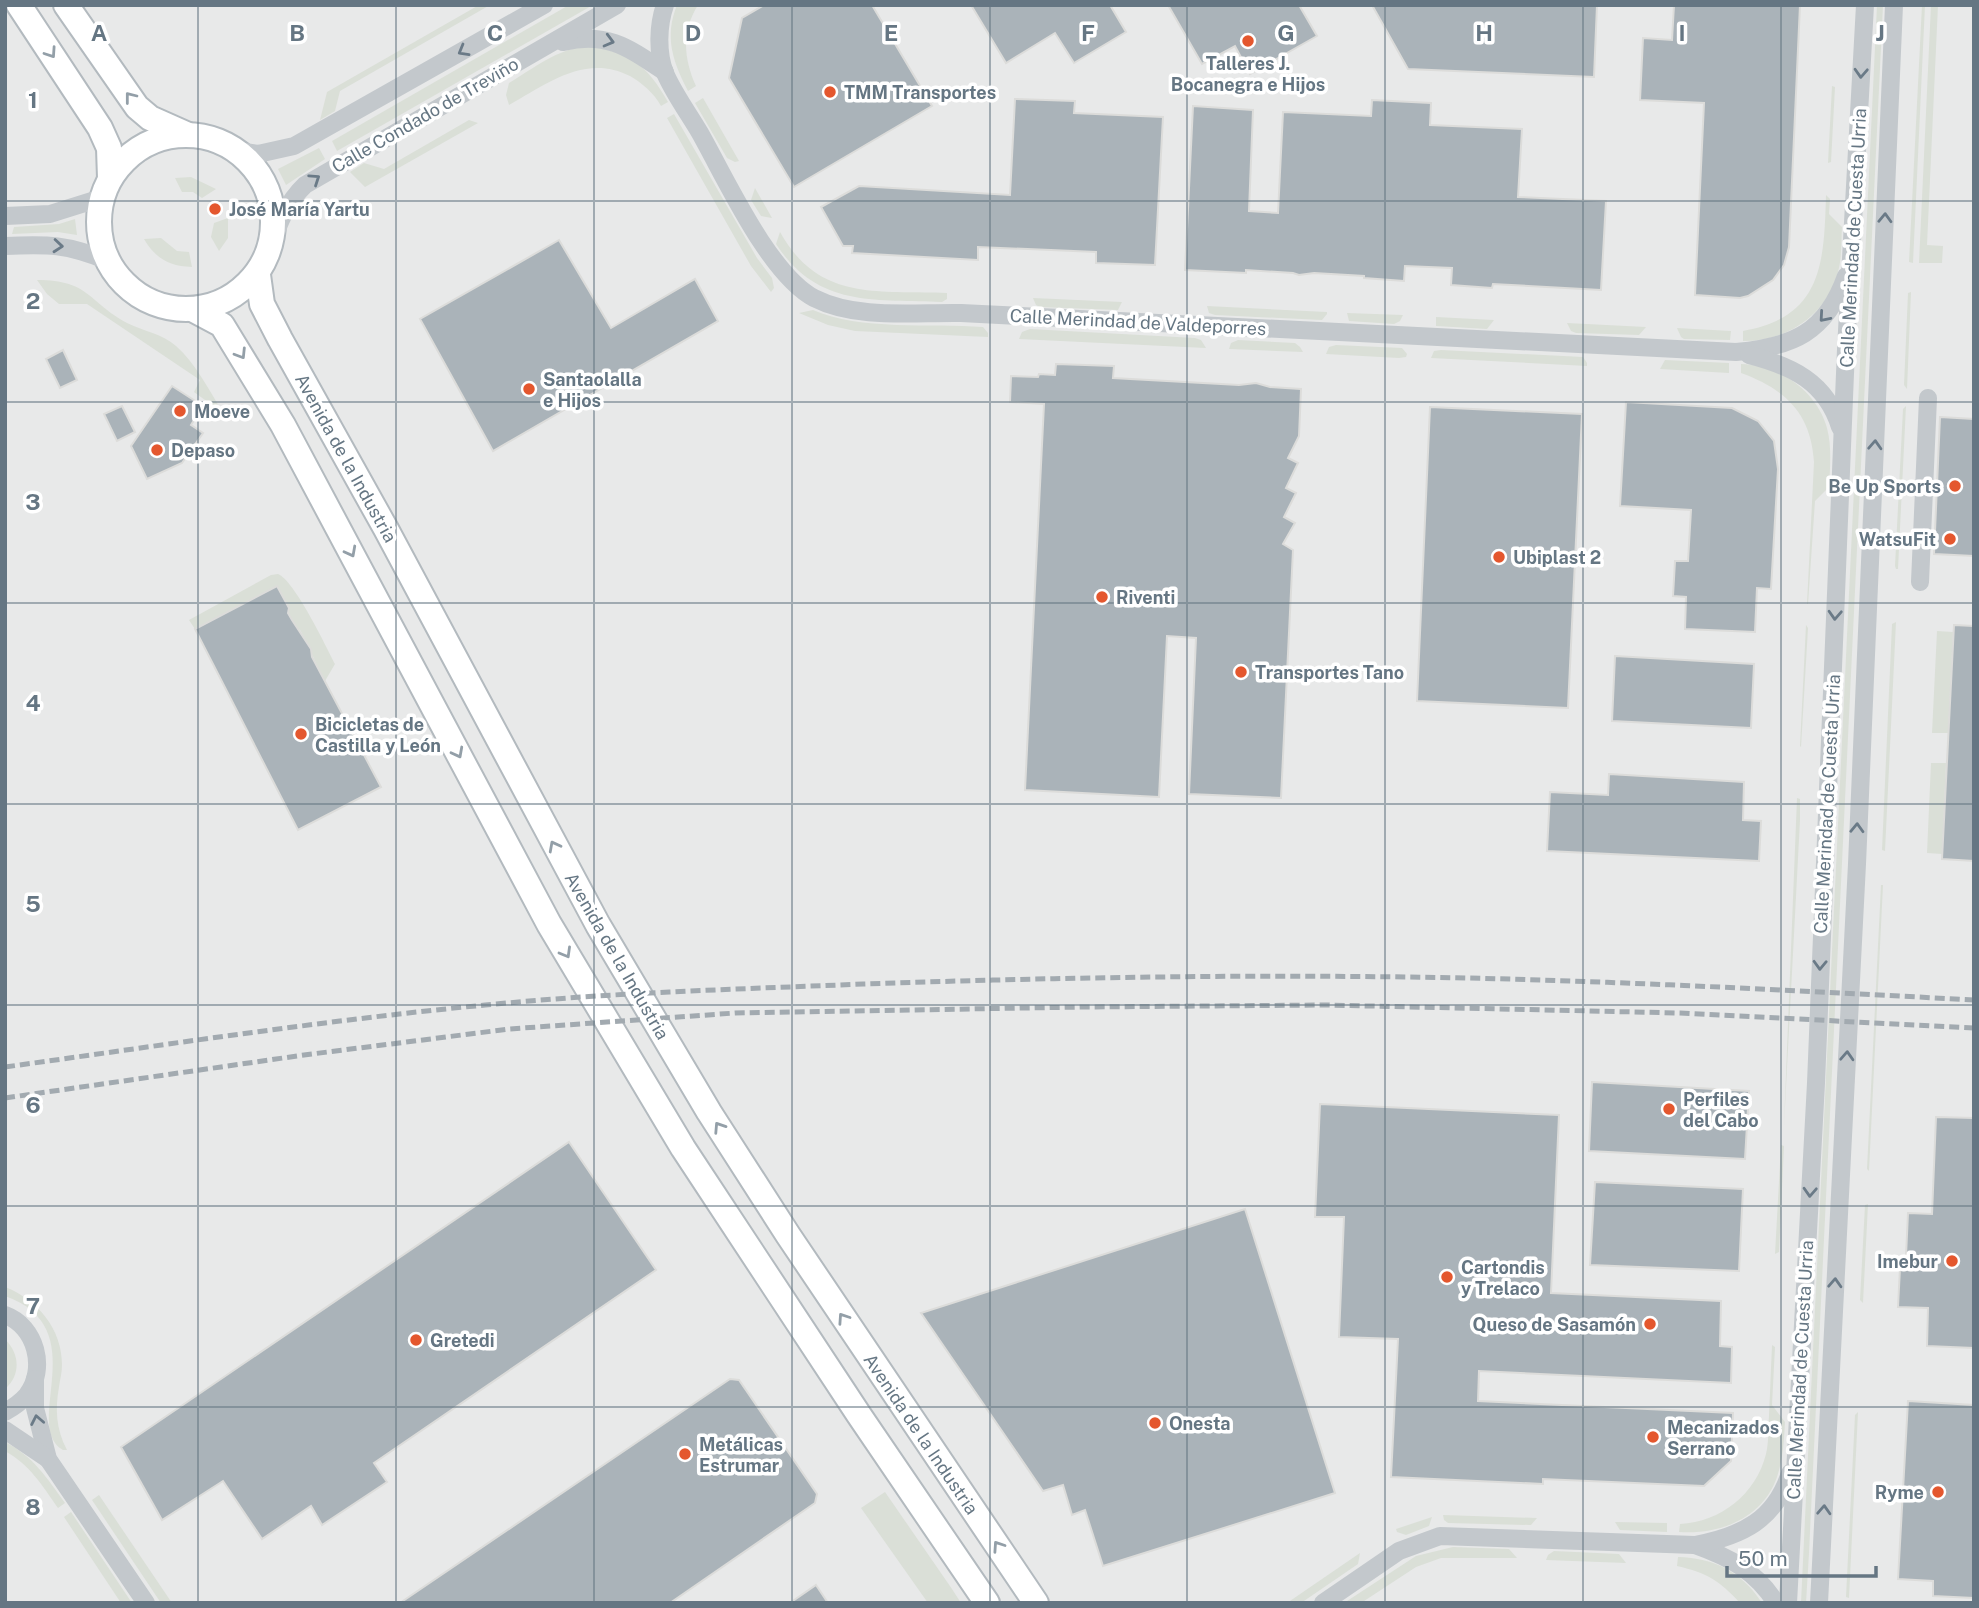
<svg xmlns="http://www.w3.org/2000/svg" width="1979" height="1608" viewBox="0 0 1979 1608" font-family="'Public Sans',sans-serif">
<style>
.built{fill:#e8e9e9}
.green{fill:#dadfd7}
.building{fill:#aab3b9;stroke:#dcdcda;stroke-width:2}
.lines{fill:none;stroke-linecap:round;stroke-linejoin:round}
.secondary-casing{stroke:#b3babf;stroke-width:28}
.minor{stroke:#c3c8cc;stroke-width:18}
.secondary{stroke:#fff;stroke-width:24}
.rail{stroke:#a2aab0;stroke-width:5;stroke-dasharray:10 5;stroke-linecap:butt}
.oneway{stroke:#6a7a87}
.oneway2{stroke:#939fa8}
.grid{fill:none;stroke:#657683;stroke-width:2;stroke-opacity:0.55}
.poi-dot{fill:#e4572e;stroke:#fff;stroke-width:2.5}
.labels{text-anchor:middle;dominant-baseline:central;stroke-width:7;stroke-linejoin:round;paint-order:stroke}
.poi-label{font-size:18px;font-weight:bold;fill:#657683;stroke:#fff;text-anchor:start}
.street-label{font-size:18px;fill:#657683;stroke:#fff}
.grid-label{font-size:23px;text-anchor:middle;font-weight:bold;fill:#657683;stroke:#fff;stroke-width:7;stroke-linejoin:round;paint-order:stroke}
</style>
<rect width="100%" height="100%" fill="#fafaf8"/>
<polygon class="built" points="5,5 1974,5 1974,1603 7,1603"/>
<g class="green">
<polygon points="479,5 490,5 340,91 335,111 320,120 327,92"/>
<polygon points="569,5 593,5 337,151 332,141"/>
<path d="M 677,5 L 698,5 C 681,32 684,59 696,86 L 688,91 C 673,62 664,37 677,5 Z"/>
<polygon points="1877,5 1883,5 1809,1553 1806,1603 1801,1603"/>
<polygon points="1922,5 1925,5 1913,263 1909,262"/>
<polygon points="1931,5 1938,5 1927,245 1943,246 1942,263 1919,263"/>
<path d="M 587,46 C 630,52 647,65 668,102 L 661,106 C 654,93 642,83 630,76 C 586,53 546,84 509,105 L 506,95 L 509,83 C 534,68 557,49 587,46 Z"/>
<polygon points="1832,86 1835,87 1831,162 1828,163"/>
<polygon points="703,98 739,161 735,162 727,158 695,103"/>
<polygon points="674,114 757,258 772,278 774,288 771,292 751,266 667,118"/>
<polygon points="469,120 478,123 365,187 350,172 364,163 384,169"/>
<polygon points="319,148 325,159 286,185 278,169"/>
<polygon points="191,177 216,189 202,198 193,192 182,192 175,178"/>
<polygon points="755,188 772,218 761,216 751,200"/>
<path d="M 1826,195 L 1830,199 L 1829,214 L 1842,227 C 1841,241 1842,258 1838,272 C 1826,316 1787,341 1743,341 L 1743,331 C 1823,317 1824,262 1826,195 Z"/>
<polygon points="228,218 228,238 219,251 211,237 214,223"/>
<polygon points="75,219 77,235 58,232 12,234 14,227 59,224"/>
<path d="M 780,232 C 819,302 877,290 947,293 L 947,299 L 942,302 C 874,299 818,308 776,244 Z"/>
<path d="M 161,238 L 177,251 L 189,252 L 192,267 C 169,266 156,259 144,239 Z"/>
<path d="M 37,280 C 90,280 88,302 127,323 C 143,331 163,334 176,346 C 196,364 209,390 223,413 L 194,392 L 200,380 L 87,304 L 59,304 L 47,294 Z"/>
<polygon points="1911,292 1907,389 1904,385 1908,293"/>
<polygon points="1033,298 1122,302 1118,310 1040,307 1036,305"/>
<polygon points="1207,306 1327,312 1327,314 1322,320 1215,315 1209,313"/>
<path d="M 813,310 C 860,331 931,323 983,327 L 988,333 L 988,337 L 855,331 L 828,325 L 799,313 Z"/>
<polygon points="1347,313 1403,315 1400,321 1394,324 1349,321"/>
<polygon points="1436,317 1494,320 1487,329 1436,326"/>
<polygon points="1567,323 1646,327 1639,335 1576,333 1571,331"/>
<polygon points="1677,328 1731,331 1730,340 1684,339 1681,337"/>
<polygon points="1030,329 1195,338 1201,340 1206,348 1019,339 1022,332"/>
<polygon points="1238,340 1295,343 1300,347 1303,352 1229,349 1231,343"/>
<polygon points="1336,345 1402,348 1407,354 1406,357 1399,358 1326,354 1329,347"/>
<polygon points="1441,350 1583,357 1587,363 1587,366 1431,358 1434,351"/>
<polygon points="1665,360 1729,363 1729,373 1660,369"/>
<path d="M 1741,364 C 1778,364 1817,391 1827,428 C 1832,447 1830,468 1829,487 L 1815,501 L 1808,604 L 1807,604 L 1814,462 C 1811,413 1785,389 1741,373 Z"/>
<polygon points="1906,406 1898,569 1896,569 1895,566 1903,409"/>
<path d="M 278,574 C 294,580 326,646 335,664 L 325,681 C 315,663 310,647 300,630 L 296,628 L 274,588 L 195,629 L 189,620 L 271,575 Z"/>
<polygon points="1896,622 1885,851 1882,850 1892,624"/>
<polygon points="1806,625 1808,628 1801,747 1800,746"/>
<polygon points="1937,631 1953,632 1948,733 1932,733"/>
<polygon points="1931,763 1946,763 1942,854 1927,853"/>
<polygon points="1797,798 1800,799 1800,820 1784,1125"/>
<polygon points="1881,885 1883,885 1869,1171 1867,1169"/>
<polygon points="1781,1145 1784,1146 1779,1252 1775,1254"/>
<polygon points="1868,1204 1863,1303 1860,1300 1865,1205"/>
<path d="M 5,1287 C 38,1300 62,1329 62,1365 C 62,1373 60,1379 59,1387 C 55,1409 56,1429 67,1450 L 63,1450 C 21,1425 96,1328 5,1296 Z"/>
<path d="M 5,1339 C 20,1354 21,1375 5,1389 Z"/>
<path d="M 1772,1345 L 1775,1347 L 1772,1405 L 1785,1422 C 1784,1441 1783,1459 1777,1477 C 1763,1518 1720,1535 1679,1532 L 1680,1524 C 1721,1522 1756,1494 1766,1454 C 1769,1442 1768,1428 1769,1416 C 1770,1392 1771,1369 1772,1345 Z"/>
<polygon points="1858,1412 1849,1598 1846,1597 1855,1415"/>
<path d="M 5,1442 C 33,1456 47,1478 65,1503 L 58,1508 C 42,1485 30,1465 5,1451 Z"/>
<polygon points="885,1492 952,1589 961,1603 928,1603 861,1508"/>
<polygon points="99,1495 172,1603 161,1603 92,1500"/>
<polygon points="71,1512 132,1603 121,1603 64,1517"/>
<polygon points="1443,1515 1537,1518 1531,1525 1448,1523 1444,1520"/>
<polygon points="1432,1517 1429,1526 1406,1535 1397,1532 1396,1529"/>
<polygon points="1615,1522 1667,1523 1667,1532 1620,1530"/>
<polygon points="1453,1547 1509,1549 1517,1558 1441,1558 1416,1567 1361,1603 1344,1603 1416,1556"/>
<polygon points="1554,1551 1619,1554 1626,1563 1546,1560 1548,1555"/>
<polygon points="1360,1553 1358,1564 1301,1603 1287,1603"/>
<path d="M 1678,1557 C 1714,1558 1742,1572 1762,1603 L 1740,1603 C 1719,1580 1707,1573 1677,1566 Z"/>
</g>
<g class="building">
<polygon points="764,5 872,5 932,106 794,187 729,78 742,18"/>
<polygon points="971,5 1110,5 1126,32 1074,63 1055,33 1006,63"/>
<polygon points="1168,5 1299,5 1317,36 1250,74 1235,46 1202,64"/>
<polygon points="1372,5 1597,5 1594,77 1408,69"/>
<polygon points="1674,5 1800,5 1789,247 1784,265 1773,280 1748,296 1740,298 1695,295 1704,103 1640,100 1643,38 1672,40"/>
<polygon points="1015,99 1075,101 1074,113 1163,117 1155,265 1096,263 1096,252 978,247 978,260 852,253 853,246 843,246 821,207 859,186 1010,195"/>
<polygon points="1372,100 1431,103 1430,125 1522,129 1518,197 1606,201 1601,290 1493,284 1492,288 1451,285 1452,268 1405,266 1404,281 1364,278 1364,276 1314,273 1299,275 1293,273 1246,270 1246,273 1185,270 1193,106 1253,110 1249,211 1278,213 1283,112 1371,116"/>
<polygon points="559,240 611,328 695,279 718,321 493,451 420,319"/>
<polygon points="63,350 77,380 60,388 46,359"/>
<polygon points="1056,364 1114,366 1113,378 1239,385 1256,383 1270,387 1301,389 1299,436 1288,458 1298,463 1286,488 1296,493 1284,517 1295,523 1283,544 1293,550 1281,798 1189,794 1196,638 1167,636 1159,797 1025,790 1044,404 1010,402 1011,376 1038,377 1039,374 1055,375"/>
<polygon points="172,386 203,406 191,425 203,433 182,463 147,479 131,446"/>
<polygon points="1626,402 1732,408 1758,421 1774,441 1778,469 1771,589 1757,588 1755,632 1685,629 1686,597 1673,596 1675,561 1688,561 1691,510 1620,506"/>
<polygon points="122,406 135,432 117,441 104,414"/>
<polygon points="1430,407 1582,414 1568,708 1417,701"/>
<polygon points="1940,417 1974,419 1974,556 1934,554"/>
<polygon points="277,586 289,608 288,613 292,620 311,649 312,657 381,787 298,830 195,629"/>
<polygon points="1954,625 1974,626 1974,861 1942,859"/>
<polygon points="1615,656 1754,664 1751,728 1612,721"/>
<polygon points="1609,774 1744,782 1743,820 1761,821 1759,861 1547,851 1550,792 1608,795"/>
<polygon points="1592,1082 1749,1091 1745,1159 1589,1151"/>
<polygon points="1320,1104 1559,1115 1551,1293 1721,1301 1720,1346 1732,1347 1731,1383 1479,1371 1478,1401 1733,1413 1731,1461 1704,1486 1543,1479 1543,1484 1391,1477 1398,1339 1339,1337 1344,1217 1315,1217"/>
<polygon points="1936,1117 1974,1118 1974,1348 1927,1346 1928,1308 1898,1307 1900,1268 1906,1256 1908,1213 1932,1214"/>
<polygon points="569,1142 656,1270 374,1463 387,1482 322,1525 311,1506 262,1539 223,1481 162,1520 121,1447"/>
<polygon points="1595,1182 1743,1189 1739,1271 1590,1265"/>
<polygon points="1245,1209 1335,1493 1103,1566 1085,1510 1072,1515 1063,1485 1043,1491 921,1313"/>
<polygon points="730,1379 739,1380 817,1494 815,1503 670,1603 400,1603"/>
<polygon points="1908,1401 1974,1405 1974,1598 1933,1596 1933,1581 1898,1579"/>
<polygon points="816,1585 828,1603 790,1603"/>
</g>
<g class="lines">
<g class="secondary-casing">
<g id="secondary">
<polyline points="19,5 100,128 109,148 110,178"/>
<polyline points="66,5 137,107 150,118 186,134"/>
<circle cx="186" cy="222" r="87"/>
<polyline points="258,275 262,304 280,339 386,529 598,925 709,1112 788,1235 1036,1603"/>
<polyline points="192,309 222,325 283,425 549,924 683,1148 859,1415 987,1603"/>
</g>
</g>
<g class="minor">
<path d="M 665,5 C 658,25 657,53 665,73 C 674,94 689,114 700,133 C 726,179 769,274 814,298 C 857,320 915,312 961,313 L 1736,352 C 1792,347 1826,333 1846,276"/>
<path d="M 563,42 C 607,31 629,48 665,72"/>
<polyline points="238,151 258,154 294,146 544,5"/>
<polyline points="5,216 50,214 101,198"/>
<path d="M 5,246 C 48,244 67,244 108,261"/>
<path d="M 267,256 C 277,229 284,205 305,185 L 617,5"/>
<path d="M 1749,355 C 1792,366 1826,382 1840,427"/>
<polyline points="1920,582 1928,398"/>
<path d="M 5,1315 C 36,1326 47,1369 27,1395 C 21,1402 14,1407 5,1412"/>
<polyline points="35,1379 35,1408 48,1459 146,1603"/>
<polyline points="5,1430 48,1459"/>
<path d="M 1695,1545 C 1729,1557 1756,1571 1776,1603"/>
<path d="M 1323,1603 L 1399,1551 L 1440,1536 L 1695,1545 C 1742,1536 1775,1520 1790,1473"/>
<polyline points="1788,1603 1816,1083 1846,349 1865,5"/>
<polyline points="1819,1603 1857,864 1894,5"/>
</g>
<use href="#secondary" class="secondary"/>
<g class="rail">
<path d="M 5,1067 C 172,1044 339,1018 507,1003 C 625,992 745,989 863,984 C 1065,977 1267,974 1468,978 C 1637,982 1805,991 1974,1000"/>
<polyline points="5,1098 304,1055 509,1029 735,1013 1083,1007 1325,1005 1680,1013 1974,1028"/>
</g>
</g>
<defs><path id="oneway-chevron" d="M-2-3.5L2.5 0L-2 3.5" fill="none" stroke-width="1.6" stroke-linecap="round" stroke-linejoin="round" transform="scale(1.75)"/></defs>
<g class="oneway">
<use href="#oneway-chevron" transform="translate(609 41) rotate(15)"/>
<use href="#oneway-chevron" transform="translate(463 51) rotate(150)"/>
<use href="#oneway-chevron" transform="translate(1861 73) rotate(93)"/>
<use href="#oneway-chevron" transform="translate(315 179) rotate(-34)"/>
<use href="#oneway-chevron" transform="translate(1885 218) rotate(-88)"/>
<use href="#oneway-chevron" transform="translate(58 246) rotate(5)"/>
<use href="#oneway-chevron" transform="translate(1824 317) rotate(131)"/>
<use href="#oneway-chevron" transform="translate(1875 445) rotate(-87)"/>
<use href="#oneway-chevron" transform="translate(1835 615) rotate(93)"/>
<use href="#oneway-chevron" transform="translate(1857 828) rotate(-88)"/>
<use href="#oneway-chevron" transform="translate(1820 965) rotate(92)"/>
<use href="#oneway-chevron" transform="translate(1847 1056) rotate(-87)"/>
<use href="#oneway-chevron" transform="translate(1810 1192) rotate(93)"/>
<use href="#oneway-chevron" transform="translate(1835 1283) rotate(-87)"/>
<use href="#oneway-chevron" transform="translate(37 1420) rotate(-101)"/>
<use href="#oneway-chevron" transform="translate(1824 1510) rotate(-87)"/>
</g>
<g class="oneway2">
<use href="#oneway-chevron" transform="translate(51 53) rotate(56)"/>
<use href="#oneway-chevron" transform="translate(130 97) rotate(-128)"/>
<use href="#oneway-chevron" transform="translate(241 354) rotate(58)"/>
<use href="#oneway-chevron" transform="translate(351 552) rotate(62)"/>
<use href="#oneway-chevron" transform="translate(458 753) rotate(62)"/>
<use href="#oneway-chevron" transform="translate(554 846) rotate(-118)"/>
<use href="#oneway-chevron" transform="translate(566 953) rotate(60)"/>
<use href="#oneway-chevron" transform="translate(719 1127) rotate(-123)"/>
<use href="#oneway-chevron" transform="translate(843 1318) rotate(-124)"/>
<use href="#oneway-chevron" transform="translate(998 1546) rotate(-124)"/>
</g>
<path class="grid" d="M 198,5 L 198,1603M 396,5 L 396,1603M 594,5 L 594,1603M 792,5 L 792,1603M 990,5 L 990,1603M 1187,5 L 1187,1603M 1385,5 L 1385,1603M 1583,5 L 1583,1603M 1781,5 L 1781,1603M 5,201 L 1974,201M 5,402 L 1974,402M 5,603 L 1974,603M 5,804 L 1974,804M 5,1005 L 1974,1005M 5,1206 L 1974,1206M 5,1407 L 1974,1407"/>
<g class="poi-dot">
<circle cx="1248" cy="41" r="7"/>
<circle cx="830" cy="92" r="7"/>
<circle cx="215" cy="209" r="7"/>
<circle cx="529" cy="389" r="7"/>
<circle cx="180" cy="411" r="7"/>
<circle cx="157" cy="450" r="7"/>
<circle cx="1955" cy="486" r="7"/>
<circle cx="1950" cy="539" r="7"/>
<circle cx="1499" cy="557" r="7"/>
<circle cx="1102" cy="597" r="7"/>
<circle cx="1241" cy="672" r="7"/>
<circle cx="301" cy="734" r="7"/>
<circle cx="1669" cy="1109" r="7"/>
<circle cx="1952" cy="1261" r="7"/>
<circle cx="1447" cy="1277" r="7"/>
<circle cx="1650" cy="1324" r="7"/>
<circle cx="416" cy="1340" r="7"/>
<circle cx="1155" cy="1423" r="7"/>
<circle cx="1653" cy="1437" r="7"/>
<circle cx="685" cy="1454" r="7"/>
<circle cx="1938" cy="1492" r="7"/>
</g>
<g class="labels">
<g class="poi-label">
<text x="1248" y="63" text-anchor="middle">Talleres J.<tspan x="1248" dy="21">Bocanegra e Hijos</tspan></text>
<text x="844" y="92">TMM Transportes</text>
<text x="229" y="209">José María Yartu</text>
<text x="543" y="379">Santaolalla<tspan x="543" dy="21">e Hijos</tspan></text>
<text x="194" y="411">Moeve</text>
<text x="171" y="450">Depaso</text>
<text x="1941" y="486" text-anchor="end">Be Up Sports</text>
<text x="1936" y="539" text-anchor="end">WatsuFit</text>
<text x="1513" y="557">Ubiplast 2</text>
<text x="1116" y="597">Riventi</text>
<text x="1255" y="672">Transportes Tano</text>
<text x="315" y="724">Bicicletas de<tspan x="315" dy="21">Castilla y León</tspan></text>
<text x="1683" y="1099">Perfiles<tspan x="1683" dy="21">del Cabo</tspan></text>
<text x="1938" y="1261" text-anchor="end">Imebur</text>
<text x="1461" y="1267">Cartondis<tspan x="1461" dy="21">y Trelaco</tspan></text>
<text x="1636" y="1324" text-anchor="end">Queso de Sasamón</text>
<text x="430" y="1340">Gretedi</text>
<text x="1169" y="1423">Onesta</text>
<text x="1667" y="1427">Mecanizados<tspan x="1667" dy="21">Serrano</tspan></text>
<text x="699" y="1444">Metálicas<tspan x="699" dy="21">Estrumar</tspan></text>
<text x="1924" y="1492" text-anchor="end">Ryme</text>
</g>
<g class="street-label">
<text transform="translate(425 115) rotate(-30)">Calle Condado de Treviño</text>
<text transform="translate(1853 238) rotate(-87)">Calle Merindad de Cuesta Urria</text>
<text transform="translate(1138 322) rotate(3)">Calle Merindad de Valdeporres</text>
<text transform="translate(346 458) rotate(61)">Avenida de la Industria</text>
<text transform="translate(1827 804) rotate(-87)">Calle Merindad de Cuesta Urria</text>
<text transform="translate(617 956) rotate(60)">Avenida de la Industria</text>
<text transform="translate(1800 1370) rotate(-87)">Calle Merindad de Cuesta Urria</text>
<text transform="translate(921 1434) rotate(56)">Avenida de la Industria</text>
</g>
</g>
<g class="grid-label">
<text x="99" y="41">A</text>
<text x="297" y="41">B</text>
<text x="495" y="41">C</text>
<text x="693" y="41">D</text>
<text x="891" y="41">E</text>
<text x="1088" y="41">F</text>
<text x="1286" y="41">G</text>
<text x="1484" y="41">H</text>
<text x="1682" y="41">I</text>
<text x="1880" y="41">J</text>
<text x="33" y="108">1</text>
<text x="33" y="309">2</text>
<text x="33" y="510">3</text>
<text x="33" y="711">4</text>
<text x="33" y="912">5</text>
<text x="33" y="1113">6</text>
<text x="33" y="1314">7</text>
<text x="33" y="1515">8</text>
</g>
<rect width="1979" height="1608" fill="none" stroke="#657683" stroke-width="14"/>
<path d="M1727 1566v10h149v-10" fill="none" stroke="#657683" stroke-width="3.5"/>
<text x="1738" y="1566" font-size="21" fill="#657683" stroke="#ffffff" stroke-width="5" paint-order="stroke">50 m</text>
</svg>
